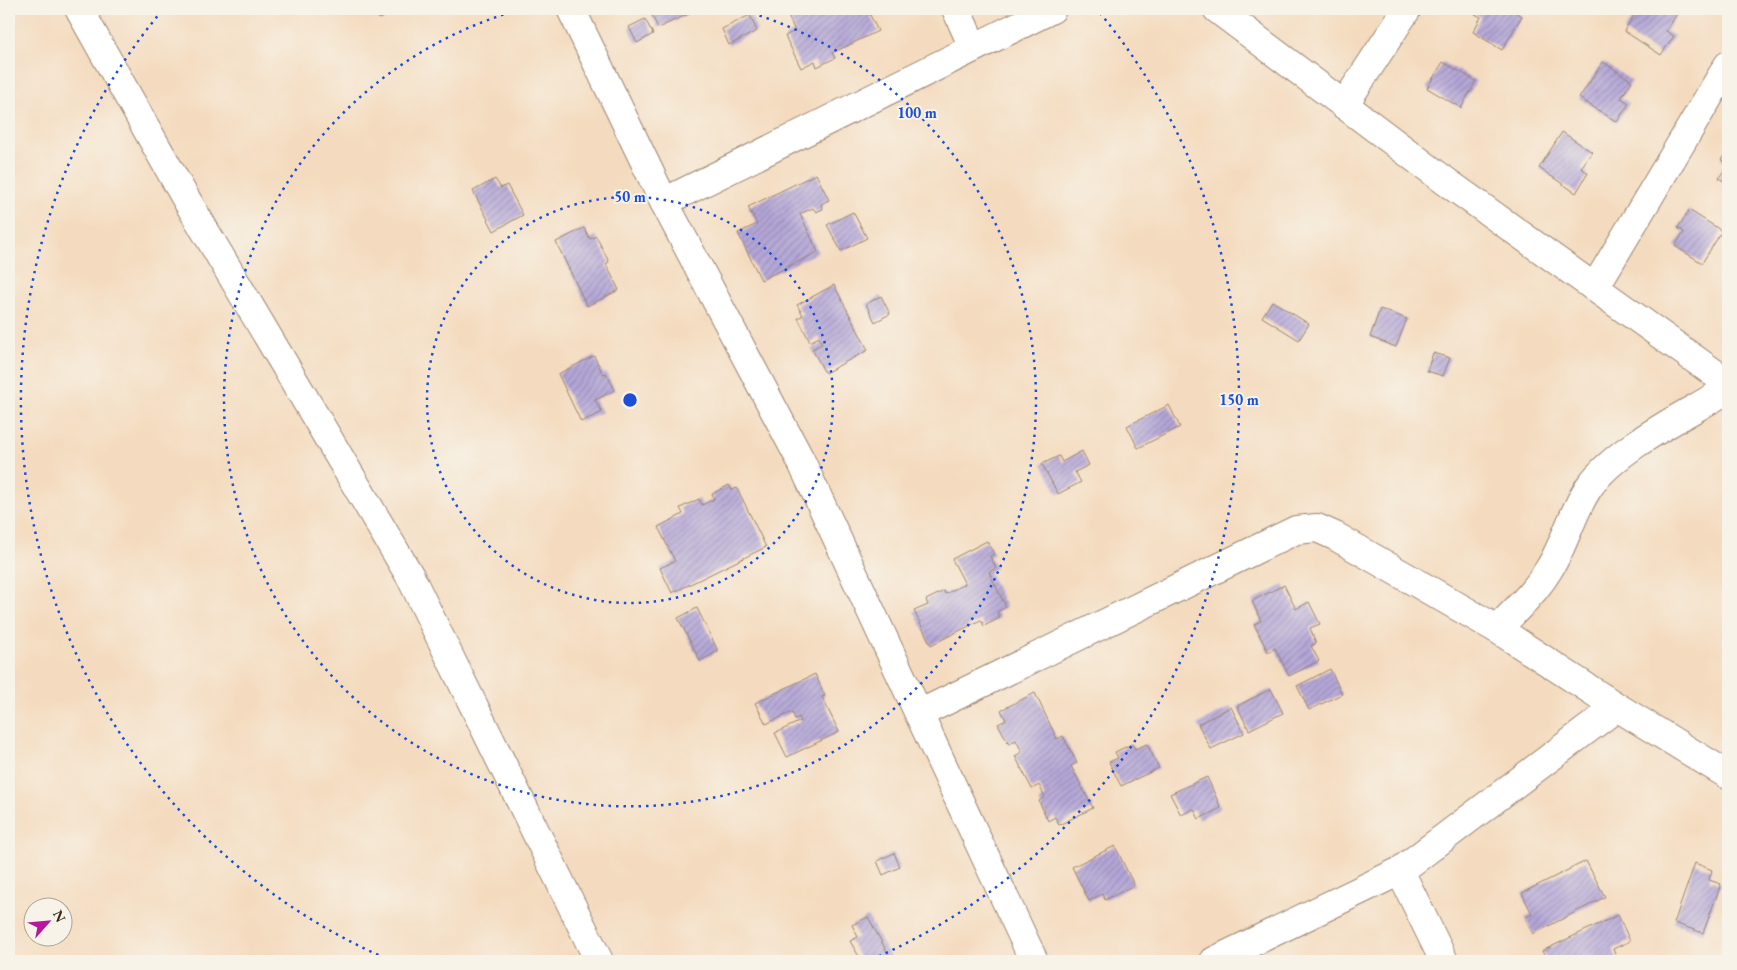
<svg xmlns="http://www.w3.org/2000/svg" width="1737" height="970" viewBox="0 0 1737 970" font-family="'EB Garamond',serif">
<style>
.building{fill:url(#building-hatch)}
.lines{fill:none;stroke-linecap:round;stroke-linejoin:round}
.street-casing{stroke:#98826e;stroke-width:30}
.street{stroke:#fff;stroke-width:28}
.ring{fill:none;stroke:#1d4ed8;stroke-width:2.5;stroke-dasharray:2.5 5}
.centre{fill:#1d4ed8;stroke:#f7f3e8;stroke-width:2.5}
.ring-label{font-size:15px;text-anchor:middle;font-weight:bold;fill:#1d4ed8;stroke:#f7f3e8;stroke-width:4;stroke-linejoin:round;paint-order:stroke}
</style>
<defs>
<pattern id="building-hatch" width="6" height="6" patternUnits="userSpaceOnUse" patternTransform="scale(1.25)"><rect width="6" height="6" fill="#b4a7d8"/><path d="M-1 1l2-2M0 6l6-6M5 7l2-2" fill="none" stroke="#9488af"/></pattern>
</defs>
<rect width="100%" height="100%" fill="#f7f3e8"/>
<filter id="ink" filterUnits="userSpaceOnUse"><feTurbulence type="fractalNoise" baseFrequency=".02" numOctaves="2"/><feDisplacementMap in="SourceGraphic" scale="10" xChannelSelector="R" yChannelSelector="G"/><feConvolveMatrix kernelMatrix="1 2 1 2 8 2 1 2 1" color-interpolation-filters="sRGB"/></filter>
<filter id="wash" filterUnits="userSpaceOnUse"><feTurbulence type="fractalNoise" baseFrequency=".0096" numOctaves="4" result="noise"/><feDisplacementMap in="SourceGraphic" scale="20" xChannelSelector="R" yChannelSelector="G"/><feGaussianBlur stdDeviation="1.12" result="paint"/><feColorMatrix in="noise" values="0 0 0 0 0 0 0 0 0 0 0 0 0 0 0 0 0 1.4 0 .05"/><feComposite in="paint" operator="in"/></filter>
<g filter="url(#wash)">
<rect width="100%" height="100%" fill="#f4dbbf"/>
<g id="blocks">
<g class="building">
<polygon points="374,9 400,9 379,19"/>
<polygon points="649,9 699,9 658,28"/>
<polygon points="795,9 832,9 834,12 842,9 861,9 864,13 868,11 878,31 832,53 835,58 817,67 815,61 801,68 785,36 795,31 788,16 796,12"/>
<polygon points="1478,9 1510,9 1522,16 1502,50 1473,32 1481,17 1475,14"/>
<polygon points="1638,9 1669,9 1677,14 1666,31 1674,36 1661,55 1624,31"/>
<polygon points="750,15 757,31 729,45 722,29"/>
<polygon points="645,19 653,34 637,43 629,27"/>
<polygon points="1443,62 1476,81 1461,108 1427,88"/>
<polygon points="1603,62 1632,81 1621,98 1629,103 1617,122 1579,98"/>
<polygon points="1562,132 1592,152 1581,168 1588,173 1576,193 1539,168"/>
<polygon points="1728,149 1728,184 1719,178 1728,164 1721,160"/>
<polygon points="816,174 829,200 821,204 823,209 816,212 813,208 800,214 818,252 761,280 738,233 757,224 748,207"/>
<polygon points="495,179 501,188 507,185 523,215 494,231 473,191"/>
<polygon points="1689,210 1722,231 1702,263 1675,246 1684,232 1678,228"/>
<polygon points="853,212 867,238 841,251 827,225"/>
<polygon points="584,228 590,239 596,236 609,262 606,264 619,290 587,306 556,242"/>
<polygon points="834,285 868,350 825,373 812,349 822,344 819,337 810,342 798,318 803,315 797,305"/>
<polygon points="881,296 890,314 875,322 866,304"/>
<polygon points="1272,301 1309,324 1299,340 1262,317"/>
<polygon points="1380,309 1407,319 1396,347 1370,337"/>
<polygon points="1433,353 1450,358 1443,376 1427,371"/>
<polygon points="594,356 603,374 606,373 615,390 595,400 602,412 581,422 558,374"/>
<polygon points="1169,405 1180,427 1138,448 1127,426"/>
<polygon points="1082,451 1089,465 1075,472 1081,482 1058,494 1042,464 1059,456 1062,462"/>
<polygon points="729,485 732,490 737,488 766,547 672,593 660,568 675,561 658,527 683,514 680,508 699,499 702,505 714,499 712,494"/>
<polygon points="987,541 994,554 990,556 996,568 989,572 1006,607 997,612 1000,618 984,626 981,620 931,645 914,611 928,605 926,600 944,591 945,594 965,584 952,559"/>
<polygon points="1284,585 1296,609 1309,602 1320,624 1310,628 1316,643 1311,646 1319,661 1289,676 1275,648 1268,652 1254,624 1261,621 1252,601"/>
<polygon points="697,608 718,651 700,661 678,618"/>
<polygon points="1330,669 1342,694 1309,710 1297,686"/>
<polygon points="815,674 825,696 822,697 839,732 787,757 775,733 801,721 799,717 795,719 792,712 766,724 755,703"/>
<polygon points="1271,689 1283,713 1249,730 1237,706"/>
<polygon points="1035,693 1057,739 1063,736 1077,763 1071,766 1093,808 1059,825 1055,817 1048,821 1039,801 1045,797 1039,785 1032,789 1015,756 1022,752 1016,740 1009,744 998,724 1006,720 1001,710"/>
<polygon points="1231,707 1244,733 1211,749 1198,724"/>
<polygon points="1132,744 1135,749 1147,744 1159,768 1121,786 1109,762 1118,758 1115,752"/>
<polygon points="1207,777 1221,808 1199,819 1194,809 1181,815 1170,794"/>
<polygon points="1115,846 1134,885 1105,900 1102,894 1089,901 1072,867"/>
<polygon points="894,853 900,867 883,875 877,861"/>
<polygon points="1586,861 1605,897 1533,934 1525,918 1532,914 1522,893"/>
<polygon points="1695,863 1712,870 1709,880 1721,884 1703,933 1674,923"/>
<polygon points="1618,915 1630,941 1613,949 1617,959 1613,961 1595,961 1594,959 1588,961 1547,961 1542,951"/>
<polygon points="868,917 892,961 870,961 868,956 861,960 850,941 858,937 852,925"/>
</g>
</g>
</g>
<g filter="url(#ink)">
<use href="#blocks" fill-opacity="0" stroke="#98826e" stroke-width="1"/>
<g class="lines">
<g class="street-casing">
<g id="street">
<polyline points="79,9 182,192 410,576 599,961"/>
<polyline points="571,9 664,202 801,461 1034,961"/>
<polyline points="956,9 973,47"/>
<polyline points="1217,9 1444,180 1728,383"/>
<polyline points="1344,105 1407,9"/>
<polyline points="664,202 1052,9"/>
<polyline points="1595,287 1728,65"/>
<path d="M 1497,629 C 1516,610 1535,592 1549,569 C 1565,544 1572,512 1589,487 C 1617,447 1686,415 1728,389"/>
<polyline points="919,714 1296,530 1317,528 1335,536 1497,629 1617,707 1728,775"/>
<polyline points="1400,871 1444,961"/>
<polyline points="1214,961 1400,871 1617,707"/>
</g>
</g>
<use href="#street" class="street"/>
</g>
</g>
<g class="ring">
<circle cx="630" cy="400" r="203"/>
<path d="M738 9A406 406 0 1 1 522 9"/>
<path d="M392 961A609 609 0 0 1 160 13M1100 13A609 609 0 0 1 868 961"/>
</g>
<circle cx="630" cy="400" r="8" class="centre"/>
<g class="ring-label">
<text x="917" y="118">100 m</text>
<text x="630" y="202">50 m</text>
<text x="1239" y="405">150 m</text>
</g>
<rect width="1737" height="970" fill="none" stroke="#f7f3e8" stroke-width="30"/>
<g transform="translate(48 922) rotate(63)"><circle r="24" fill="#f7f3e8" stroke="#aca397"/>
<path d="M0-4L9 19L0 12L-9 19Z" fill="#b5179e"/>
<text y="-8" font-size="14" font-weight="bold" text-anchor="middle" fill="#3b2a1e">N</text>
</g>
</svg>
